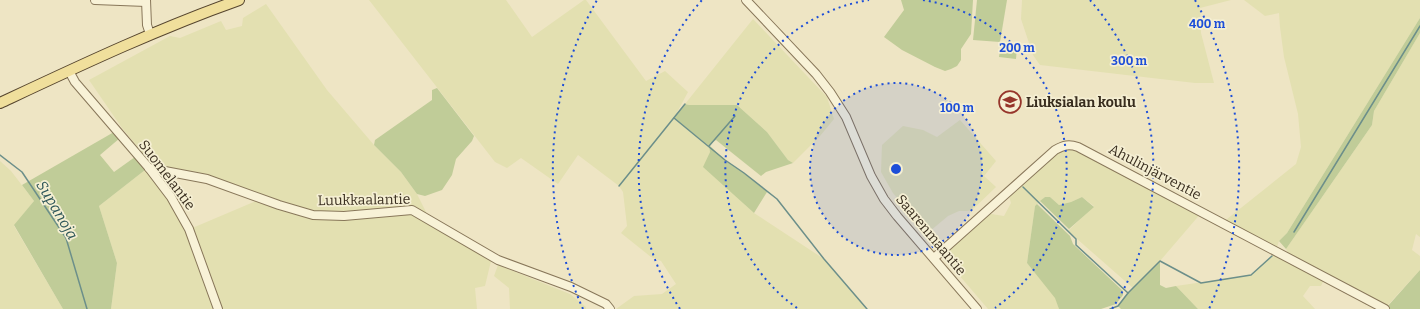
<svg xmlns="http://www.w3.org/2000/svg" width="1420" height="309" viewBox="0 0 1420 309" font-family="Bitter,serif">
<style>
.farmland{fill:#e3e0b1;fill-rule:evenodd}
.green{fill:#c0cc98}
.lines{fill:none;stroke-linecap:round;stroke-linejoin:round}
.stream{stroke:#6c8f8a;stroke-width:1.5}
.minor-casing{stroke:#88775a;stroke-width:10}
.major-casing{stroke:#56452e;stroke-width:12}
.minor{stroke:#f8f2d7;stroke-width:8}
.major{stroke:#f0df9c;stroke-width:10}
.ring{fill:none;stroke:#1d4ed8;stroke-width:2;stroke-dasharray:2 4}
.labels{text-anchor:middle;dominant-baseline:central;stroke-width:3.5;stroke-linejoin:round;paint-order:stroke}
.poi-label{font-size:14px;font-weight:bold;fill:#382d1e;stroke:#f5efd3;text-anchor:start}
.street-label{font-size:14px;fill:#382d1e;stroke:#f5efd3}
.water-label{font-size:15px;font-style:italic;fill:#2e5658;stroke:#f5efd3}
.centre{fill:#1d4ed8;stroke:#f5efd3;stroke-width:2}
.ring-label{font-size:12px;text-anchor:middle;font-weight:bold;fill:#1d4ed8;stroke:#f5efd3;stroke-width:3.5;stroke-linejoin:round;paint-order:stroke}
</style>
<rect width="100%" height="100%" fill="#eee5c4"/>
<g class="farmland">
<polygon points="369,0 506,0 532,37 584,0 586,0 646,81 665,71 688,92 674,118 709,146 710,152 704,167 754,213 824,259 867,309 616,309 634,296 662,294 676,284 661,261 651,257 621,233 627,226 623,192 619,186 578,155 558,184 521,158 507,168 495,162"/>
<polygon points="1022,0 1231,0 1200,8 1201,33 1214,83 1195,83 1040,65 1033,55 1021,19"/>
<polygon points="1244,0 1420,0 1420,18 1287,233 1279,241 1275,253 1325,277 1321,286 1310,286 1303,296 1315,309 1198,309 1176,286 1251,275 1275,253 1222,223 1296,164 1301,147 1298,114 1284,57 1280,27 1279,13 1265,16"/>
<path d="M 266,4 L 327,90 L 374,145 L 401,172 L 417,194 L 430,220 L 491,261 L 485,286 L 475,288 L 477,309 L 111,309 L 117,263 L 99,206 L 145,170 L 151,163 L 122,128 L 89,80 L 170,36 L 180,38 L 221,21 L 226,30 L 242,26 L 243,18 ZM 150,168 L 207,179 L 261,199 L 190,229 Z"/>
<polygon points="753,19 827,97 834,119 820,136 793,163 788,160 767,132 737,105 689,105 685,104"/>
<polygon points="1420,33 1420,237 1416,234 1412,250 1420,256 1420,270 1386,307 1289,255 1286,249 1372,125 1374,111"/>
<polygon points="960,120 996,161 984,176 996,187 972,210 967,211 959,211 948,216 930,231 912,215 893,193 881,172 882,145 903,126 923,130 937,137"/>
<polygon points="1069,144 1202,212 1160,261 1133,288 1068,231 1094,206 1082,197 1071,202 1059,205 1050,197 1045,197 1035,206 1027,263 1056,298 1059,309 988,309 947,261 950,259 947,247 985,213 1004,216 1011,203 1008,193 1042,162"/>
<polygon points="0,161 11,171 34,201 14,226 63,309 0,309"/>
<polygon points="498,265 570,294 586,307 586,309 510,309 509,288 494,276"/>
</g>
<g class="green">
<polygon points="901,0 973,0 971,34 961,49 961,60 957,66 951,69 945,71 935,67 902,50 884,37 904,10"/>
<polygon points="977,0 1007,0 1000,42 973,40"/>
<polygon points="1420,18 1420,33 1374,111 1372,125 1286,249 1279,241 1287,233"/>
<polygon points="1001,44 1017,47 1016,59 999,57"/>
<polygon points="437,88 474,136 472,141 456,159 452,175 442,190 425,196 417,194 401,172 374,145 375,140 432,100 432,90"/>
<polygon points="685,104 689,105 737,105 767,132 788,160 793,163 766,172 761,176 716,140 709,145 725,160 744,173 767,192 754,213 703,167 710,152 709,146 674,118"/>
<polygon points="114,132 120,138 100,155 114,172 135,157 145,170 99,206 117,263 111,309 63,309 14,225 34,201 22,185"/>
<polygon points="1045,197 1050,197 1059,205 1071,202 1082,197 1094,207 1069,229 1040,201"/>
<polygon points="1037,204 1070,236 1073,244 1123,291 1123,295 1116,304 1101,309 1059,309 1055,298 1027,263 1035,206"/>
<polygon points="1160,261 1160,285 1166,288 1176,286 1198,309 1121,309 1118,306 1128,293"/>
<polygon points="1420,270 1420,309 1385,309 1387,307"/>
</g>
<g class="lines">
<g class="stream">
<polyline points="674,118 725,160 744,173 777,199 824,259 867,309"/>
<polyline points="709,146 735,116"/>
<polyline points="0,155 22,172 66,238 87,309"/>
<polyline points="619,186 685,104"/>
<polyline points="1023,187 1076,239 1076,245 1128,293 1160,261 1201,283 1251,275 1272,256"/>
<polyline points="1294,232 1420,26"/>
<polyline points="1110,309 1118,306 1128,293"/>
</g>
<g class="minor-casing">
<g id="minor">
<polyline points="95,0 146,2"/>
<polyline points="146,0 147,25 150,34"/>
<polyline points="746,0 816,74 830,92 846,117 871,176 884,199 897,216 977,309"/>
<polyline points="69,71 75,82 149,168 171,197 189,229 218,309"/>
<polyline points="149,168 207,179 279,205 313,215 344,216 412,210 498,260 571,287 606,304 610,309"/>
<path d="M 934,258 L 1055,150 C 1064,145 1069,144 1078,147 L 1385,309"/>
</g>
</g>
<g class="major-casing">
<path id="major" d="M 0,103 C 79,66 157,29 239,0"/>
</g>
<use href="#minor" class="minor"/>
<use href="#major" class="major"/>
</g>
<circle cx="896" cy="169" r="86" fill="#1d4ed8" fill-opacity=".12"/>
<g class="ring">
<circle cx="896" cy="169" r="86"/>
<path d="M797 308A171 171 0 0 1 869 0M923 0A171 171 0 0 1 995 308"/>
<path d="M680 309A257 257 0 0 1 702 0M1090 0A257 257 0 0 1 1112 309"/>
<path d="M583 309A343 343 0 0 1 597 0M1195 0A343 343 0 0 1 1209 309"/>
</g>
<defs>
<g id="school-ring" transform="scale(1.15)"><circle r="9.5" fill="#f5efd3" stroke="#96352b" stroke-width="1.5"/><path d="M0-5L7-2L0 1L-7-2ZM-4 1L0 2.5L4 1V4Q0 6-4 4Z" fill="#96352b"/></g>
</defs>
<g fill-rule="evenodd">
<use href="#school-ring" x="1010" y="102"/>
</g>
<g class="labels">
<g class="poi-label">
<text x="1026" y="102">Liuksialan koulu</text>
</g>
<g class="street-label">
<text transform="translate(1155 172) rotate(28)">Ahulinjärventie</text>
<text transform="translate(167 175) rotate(53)">Suomelantie</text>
<text transform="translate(364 200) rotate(-1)">Luukkaalantie</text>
<text transform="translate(931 235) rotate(50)">Saarenmaantie</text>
</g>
<g class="water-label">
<text transform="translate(57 210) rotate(59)">Supanoja</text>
</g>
</g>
<circle cx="896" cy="169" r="6" class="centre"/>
<g class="ring-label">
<text x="1207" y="28">400 m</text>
<text x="1017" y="52">200 m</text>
<text x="1129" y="65">300 m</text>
<text x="957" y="112">100 m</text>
</g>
</svg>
